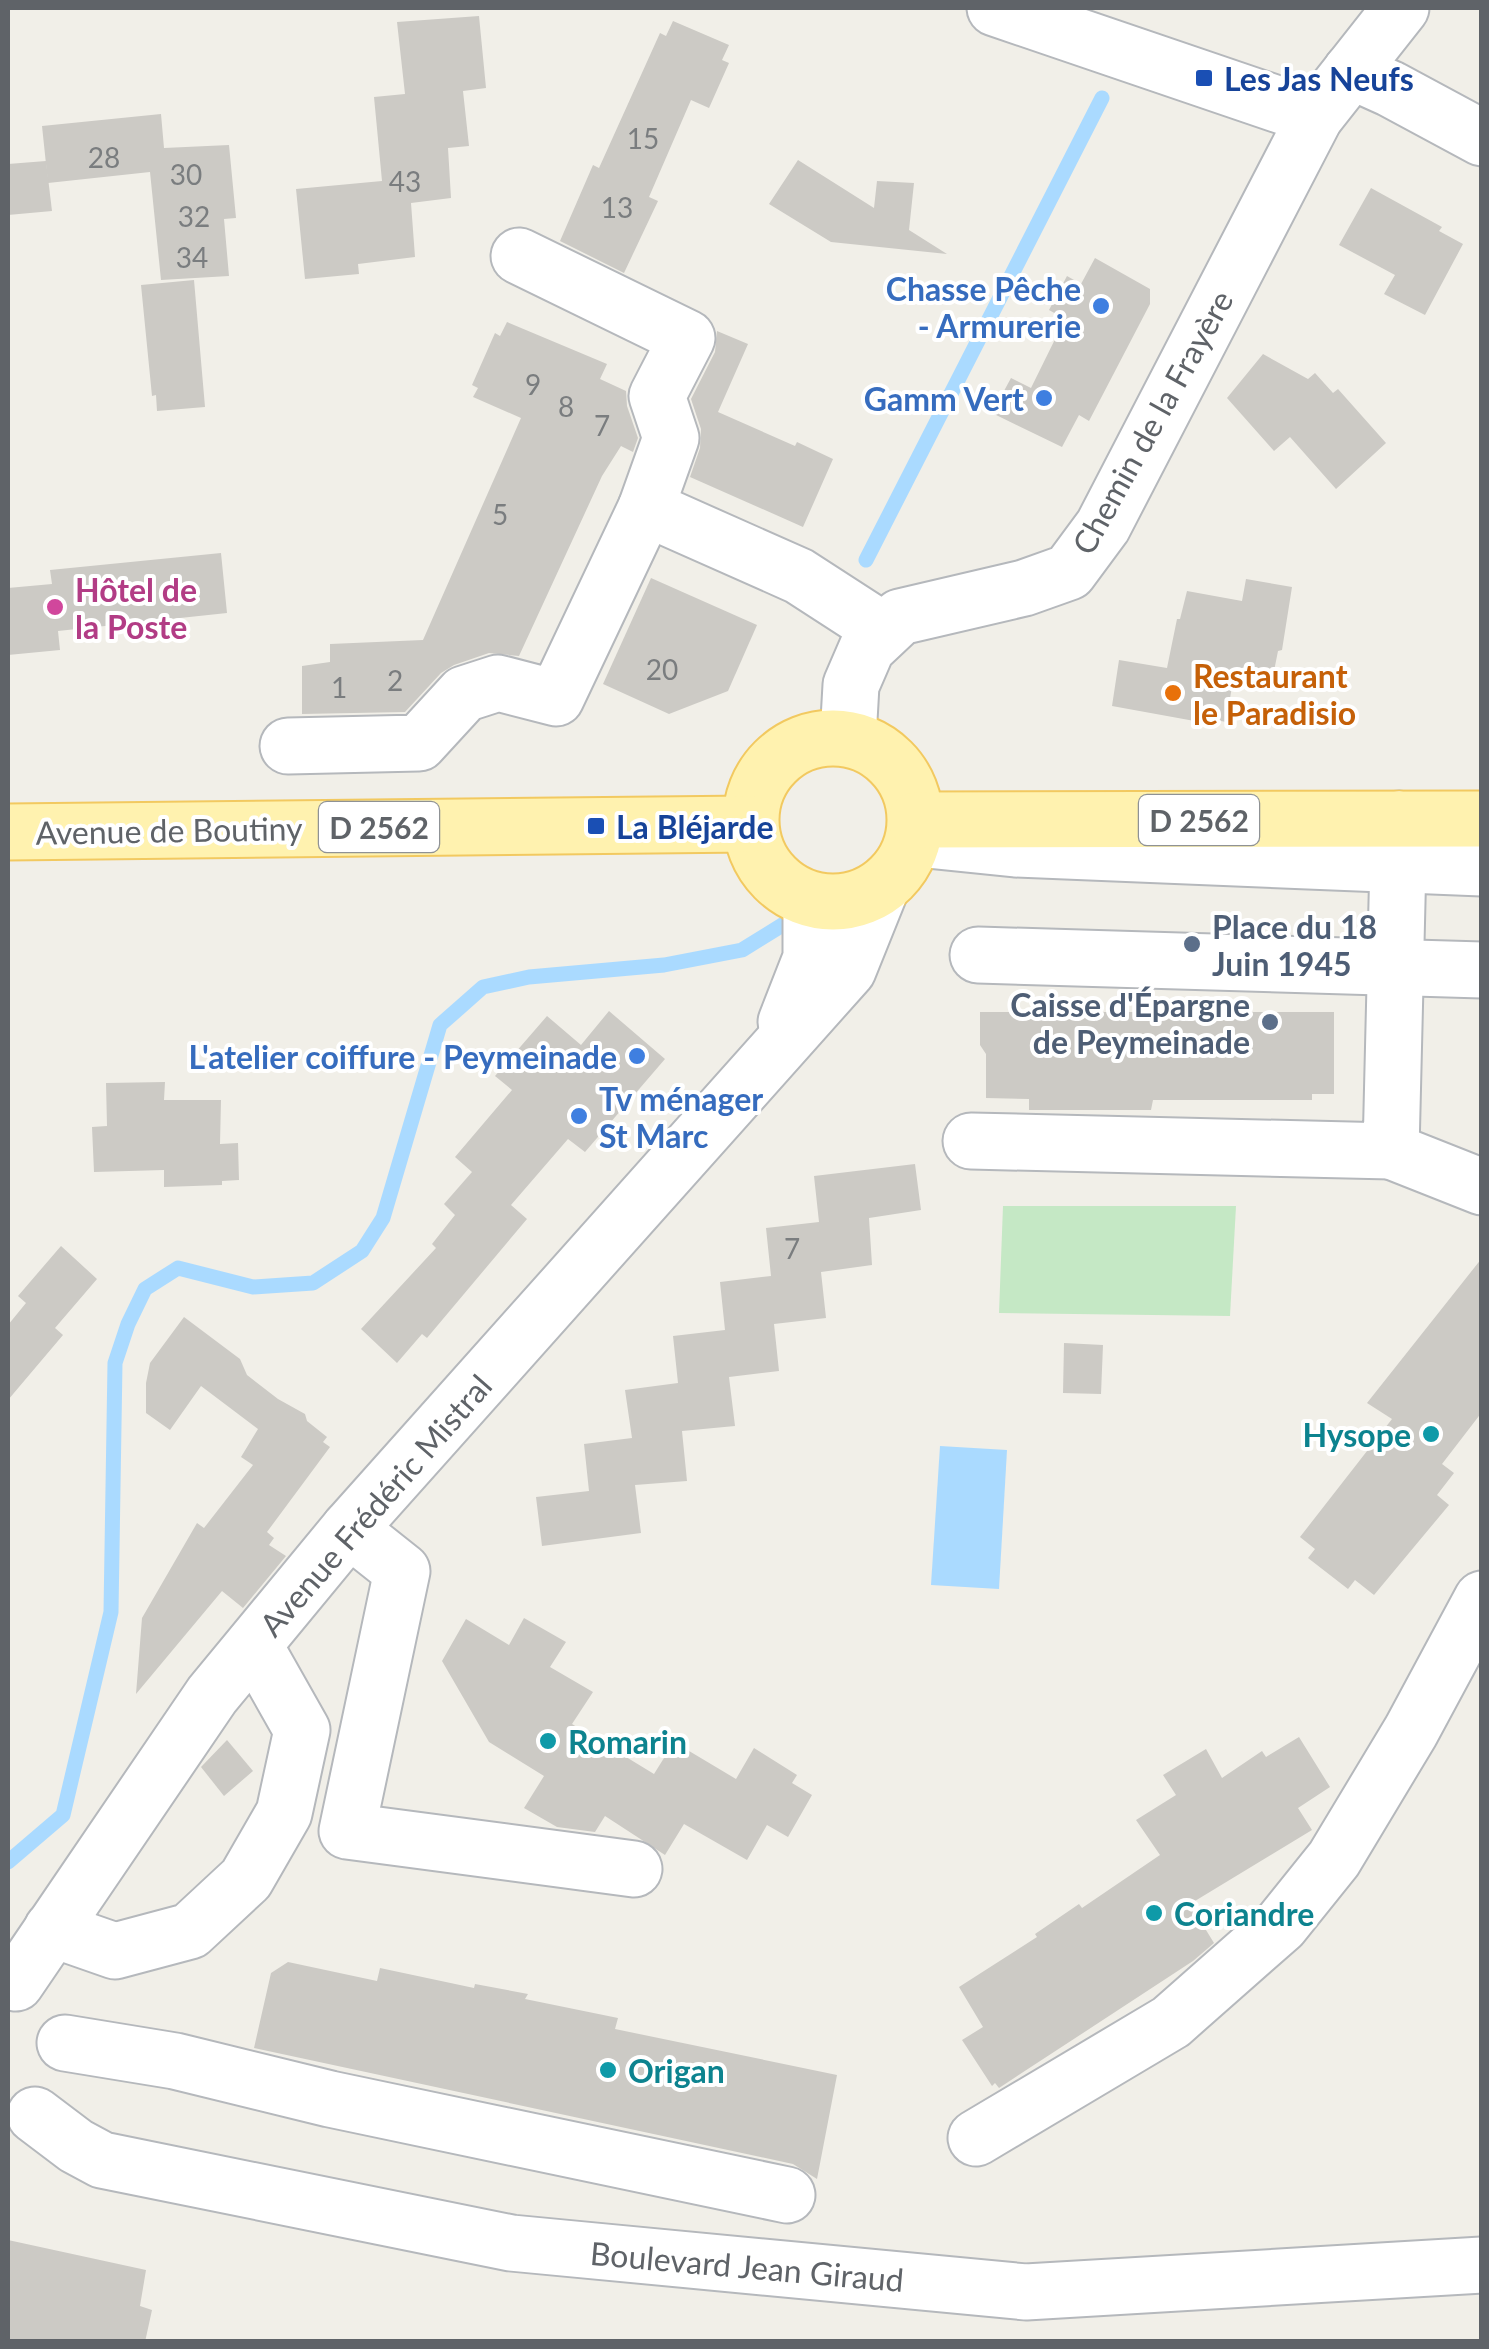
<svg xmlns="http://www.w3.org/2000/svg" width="1489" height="2349" viewBox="0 0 1489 2349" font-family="Lato,sans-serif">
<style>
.green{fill:#c5e8c5}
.water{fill:#aadaff}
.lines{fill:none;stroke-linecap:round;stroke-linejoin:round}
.stream{stroke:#aadaff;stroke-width:15}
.building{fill:#cccac5}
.minor-casing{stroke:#b5b8bc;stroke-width:59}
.major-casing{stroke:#f2c960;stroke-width:59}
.minor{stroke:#fff;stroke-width:55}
.major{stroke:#fff2af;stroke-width:55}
.transit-dot{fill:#1a4fb4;stroke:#fff;stroke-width:4}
.shop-dot{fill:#3f7fe0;stroke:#fff;stroke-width:4}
.hotel-dot{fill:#d1479c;stroke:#fff;stroke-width:4}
.food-dot{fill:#e8710a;stroke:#fff;stroke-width:4}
.service-dot{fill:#5c6f8a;stroke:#fff;stroke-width:4}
.culture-dot{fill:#0f9aa8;stroke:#fff;stroke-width:4}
.labels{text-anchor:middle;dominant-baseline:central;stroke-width:8;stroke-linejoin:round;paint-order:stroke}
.number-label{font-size:28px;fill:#7a7d7f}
.shield{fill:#fff;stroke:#8f9295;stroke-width:2.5}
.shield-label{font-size:30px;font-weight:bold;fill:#5f6368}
.transit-label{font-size:32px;font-weight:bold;fill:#164399;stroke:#fff;text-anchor:start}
.shop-label{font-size:32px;font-weight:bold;fill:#366cbe;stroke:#fff;text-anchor:end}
.street-label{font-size:32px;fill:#5f6368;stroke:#fff}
.hotel-label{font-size:32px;font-weight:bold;fill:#b23c85;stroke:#fff;text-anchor:start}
.food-label{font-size:32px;font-weight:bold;fill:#c56008;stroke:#fff;text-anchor:start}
.service-label{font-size:32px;font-weight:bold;fill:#4e5e75;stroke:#fff;text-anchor:start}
.culture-label{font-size:32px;font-weight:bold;fill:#0d838f;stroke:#fff;text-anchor:start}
</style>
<rect width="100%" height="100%" fill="#f1efe8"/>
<polygon class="green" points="1003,1206 1236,1206 1230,1316 999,1313"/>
<polygon class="water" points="940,1446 1007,1450 999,1589 931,1585"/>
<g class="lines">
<g class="stream">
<polyline points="866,560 1102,98"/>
<polyline points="8,1862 63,1815 111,1612 115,1363 128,1324 145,1289 178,1268 253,1287 313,1283 362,1251 383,1218 440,1025 483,987 529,977 664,965 742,950 784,924"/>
</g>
</g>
<g class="building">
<polygon points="479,16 486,88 463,91 469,146 448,148 451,198 411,203 415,257 358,264 359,274 305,279 296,189 382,181 374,97 405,94 397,22"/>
<polygon points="673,21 729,45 722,60 729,63 709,108 691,100 649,197 658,201 624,273 560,241 593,165 599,168 660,33 666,36"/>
<polygon points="161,114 164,148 229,145 236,218 224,219 229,276 161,280 150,172 48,183 42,126"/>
<polygon points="798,160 874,208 877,181 914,183 909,230 947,254 831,242 769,204"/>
<polygon points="46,161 52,211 8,215 8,164"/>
<polygon points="1371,188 1442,227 1439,231 1463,244 1425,315 1384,294 1395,275 1339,245"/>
<polygon points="1095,258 1150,289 1150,304 1089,421 1079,415 1062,447 992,413 1011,378 1031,388 1065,319 1049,310 1067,276 1081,284"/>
<polygon points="194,280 205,407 157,411 156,395 152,396 141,285"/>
<polygon points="507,322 607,364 600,379 626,391 627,406 638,438 633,452 621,446 602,476 519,656 489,653 454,665 441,673 405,712 302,714 302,666 330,662 330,644 423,640 521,418 473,397 478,388 472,385 495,333 500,336"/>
<polygon points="717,331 748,344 718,412 795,446 797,442 833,459 803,527 690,477 700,448 701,429 691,399 715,352"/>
<polygon points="1263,354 1308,379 1315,373 1333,393 1338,389 1386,443 1336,489 1290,437 1274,451 1227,398"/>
<polygon points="221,553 227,613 58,631 60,650 8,655 8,588 52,584 50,570"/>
<polygon points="651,578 757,625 728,691 669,714 603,684"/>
<polygon points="1246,579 1292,587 1282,650 1278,651 1273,676 1235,669 1226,722 1201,717 1200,722 1112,706 1119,660 1167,668 1177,619 1180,619 1187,591 1242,601"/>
<polygon points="609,1011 665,1059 585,1152 568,1139 511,1205 527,1219 427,1338 422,1334 397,1363 361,1329 436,1248 432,1244 455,1215 444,1204 472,1172 455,1157 512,1090 495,1076 547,1016 581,1045"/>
<polygon points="980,1012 1334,1012 1334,1094 1312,1094 1312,1100 1153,1100 1151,1110 1029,1110 1029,1099 986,1098 986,1054 980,1045"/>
<polygon points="165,1082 164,1100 221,1100 220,1144 238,1143 239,1180 222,1181 222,1185 164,1187 164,1170 94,1172 92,1127 107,1126 106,1083"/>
<polygon points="915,1164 921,1210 869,1218 872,1265 821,1272 826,1318 774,1324 779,1371 729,1377 735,1426 682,1431 687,1481 635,1485 641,1533 542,1546 536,1497 589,1491 584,1444 632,1438 625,1390 678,1383 673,1336 725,1330 720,1282 771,1276 766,1228 819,1222 814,1176"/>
<polygon points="61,1246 97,1279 55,1328 63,1335 8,1400 8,1325 26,1303 18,1296"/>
<polygon points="1482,1258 1482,1412 1442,1464 1454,1473 1437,1495 1449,1505 1374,1595 1355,1580 1348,1589 1308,1558 1315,1549 1300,1537 1392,1419 1367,1403"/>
<polygon points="184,1317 240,1359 247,1375 278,1399 305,1414 307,1421 327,1437 323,1442 330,1447 267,1532 274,1538 269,1545 286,1556 243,1608 222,1591 136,1694 142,1618 197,1523 204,1528 253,1465 241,1457 258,1429 201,1386 170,1430 146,1413 146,1383 150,1363"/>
<polygon points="1064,1343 1103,1345 1101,1394 1063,1393"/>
<polygon points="524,1618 566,1642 550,1667 593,1692 572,1724 654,1774 674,1742 736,1779 754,1748 797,1775 792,1783 812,1795 788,1837 767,1825 747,1860 684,1824 665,1855 605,1816 595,1832 557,1827 524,1808 544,1776 489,1742 442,1661 466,1619 509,1645"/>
<polygon points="1299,1737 1330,1787 1298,1808 1312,1830 1190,1904 1214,1943 1193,1961 999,2088 995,2083 992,2086 962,2040 983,2027 959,1987 1037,1937 1035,1934 1079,1904 1082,1908 1160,1855 1136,1820 1176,1795 1163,1775 1206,1749 1222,1778 1262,1751 1266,1757"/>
<polygon points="227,1740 253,1771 224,1796 201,1767"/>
<polygon points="288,1962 377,1981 380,1968 474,1988 475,1984 528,1994 525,1999 618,2018 615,2029 837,2075 817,2179 793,2164 254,2048 271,1973"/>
<polygon points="8,2240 146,2270 140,2306 152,2310 145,2342 8,2342"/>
</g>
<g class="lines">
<g class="minor-casing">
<g id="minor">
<polyline points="995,8 1315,117"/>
<polyline points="1351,71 1391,89 1482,138"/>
<polyline points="519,256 687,338 657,396 671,438 646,508 799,576 884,631"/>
<polyline points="848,738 851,685 867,648 900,617 1024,588 1069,572 1103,526 1315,117 1401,8"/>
<polyline points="288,746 419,743 464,694 498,683 556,698 646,508"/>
<polyline points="927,840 1015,849 1482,868"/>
<polyline points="978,955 1482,970"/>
<polyline points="786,1022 811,958 811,900"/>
<polyline points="971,1141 1391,1151 1399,819"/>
<polyline points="1391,1151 1482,1187"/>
<polyline points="349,1529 402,1571 347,1831 634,1869"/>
<polyline points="52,1929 115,1951 190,1931 246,1879 284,1813 302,1730 254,1645"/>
<polyline points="16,1983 212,1695 349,1529 848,970 881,888"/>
<polyline points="65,2043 175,2061 330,2099 787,2195"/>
<polyline points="35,2115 76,2146 102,2160 511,2243 1026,2292 1482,2265"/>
<polyline points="976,2138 1171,2022 1281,1925 1334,1859 1411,1731 1482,1599"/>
</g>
</g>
<g class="major-casing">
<g id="major">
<circle cx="833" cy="820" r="82"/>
<polyline points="916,820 1482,819"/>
<polyline points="8,832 750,824"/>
</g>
</g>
<use href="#minor" class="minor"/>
<use href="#major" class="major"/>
</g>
<g class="transit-dot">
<rect x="1194" y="68" width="20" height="20" rx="5"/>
<rect x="586" y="816" width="20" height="20" rx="5"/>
</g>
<g class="shop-dot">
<circle cx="1101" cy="306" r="10"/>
<circle cx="1044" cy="398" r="10"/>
<circle cx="637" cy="1056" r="10"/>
<circle cx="579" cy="1116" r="10"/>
</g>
<circle class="hotel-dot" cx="55" cy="607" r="10"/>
<circle class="food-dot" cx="1173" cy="693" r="10"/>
<g class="service-dot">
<circle cx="1192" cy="944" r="10"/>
<circle cx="1270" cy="1022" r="10"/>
</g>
<g class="culture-dot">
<circle cx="1431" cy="1434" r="10"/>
<circle cx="548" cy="1741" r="10"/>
<circle cx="1154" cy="1913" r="10"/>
<circle cx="608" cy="2070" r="10"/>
</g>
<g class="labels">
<g class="number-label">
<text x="643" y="138">15</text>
<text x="104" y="157">28</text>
<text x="186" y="174">30</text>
<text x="405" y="181">43</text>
<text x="617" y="207">13</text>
<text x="194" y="216">32</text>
<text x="192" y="257">34</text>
<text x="533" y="384">9</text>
<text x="566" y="406">8</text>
<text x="602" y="425">7</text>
<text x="500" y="514">5</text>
<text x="662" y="669">20</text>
<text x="395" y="680">2</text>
<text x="339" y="687">1</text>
<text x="792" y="1248">7</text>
</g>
<g class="shield">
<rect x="1139" y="795" width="120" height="50" rx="8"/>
<rect x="319" y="802" width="120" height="50" rx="8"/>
</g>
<g class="shield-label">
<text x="1199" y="820">D 2562</text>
<text x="379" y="827">D 2562</text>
</g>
<g class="transit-label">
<text x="1224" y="78">Les Jas Neufs</text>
<text x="616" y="826">La Bléjarde</text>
</g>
<g class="shop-label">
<text x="1081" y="288">Chasse Pêche<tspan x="1081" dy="37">- Armurerie</tspan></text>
<text x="1024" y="398">Gamm Vert</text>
<text x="617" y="1056">L'atelier coiffure - Peymeinade</text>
<text x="599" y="1098" text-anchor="start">Tv ménager<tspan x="599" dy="37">St Marc</tspan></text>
</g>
<g class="street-label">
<text transform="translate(1152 422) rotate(-61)">Chemin de la Frayère</text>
<text transform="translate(169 830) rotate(-1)">Avenue de Boutiny</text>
<text transform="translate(375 1505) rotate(-49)">Avenue Frédéric Mistral</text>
<text transform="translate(747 2266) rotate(5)">Boulevard Jean Giraud</text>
</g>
<g class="hotel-label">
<text x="75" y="589">Hôtel de<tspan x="75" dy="37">la Poste</tspan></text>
</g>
<g class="food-label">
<text x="1193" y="675">Restaurant<tspan x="1193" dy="37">le Paradisio</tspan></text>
</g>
<g class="service-label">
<text x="1212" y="926">Place du 18<tspan x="1212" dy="37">Juin 1945</tspan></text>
<text x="1250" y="1004" text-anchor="end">Caisse d'Épargne<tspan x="1250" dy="37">de Peymeinade</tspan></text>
</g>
<g class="culture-label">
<text x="1411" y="1434" text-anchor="end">Hysope</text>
<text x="568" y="1741">Romarin</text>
<text x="1174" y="1913">Coriandre</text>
<text x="628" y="2070">Origan</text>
</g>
</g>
<rect width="1489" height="2349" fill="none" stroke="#5f6368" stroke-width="20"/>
</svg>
